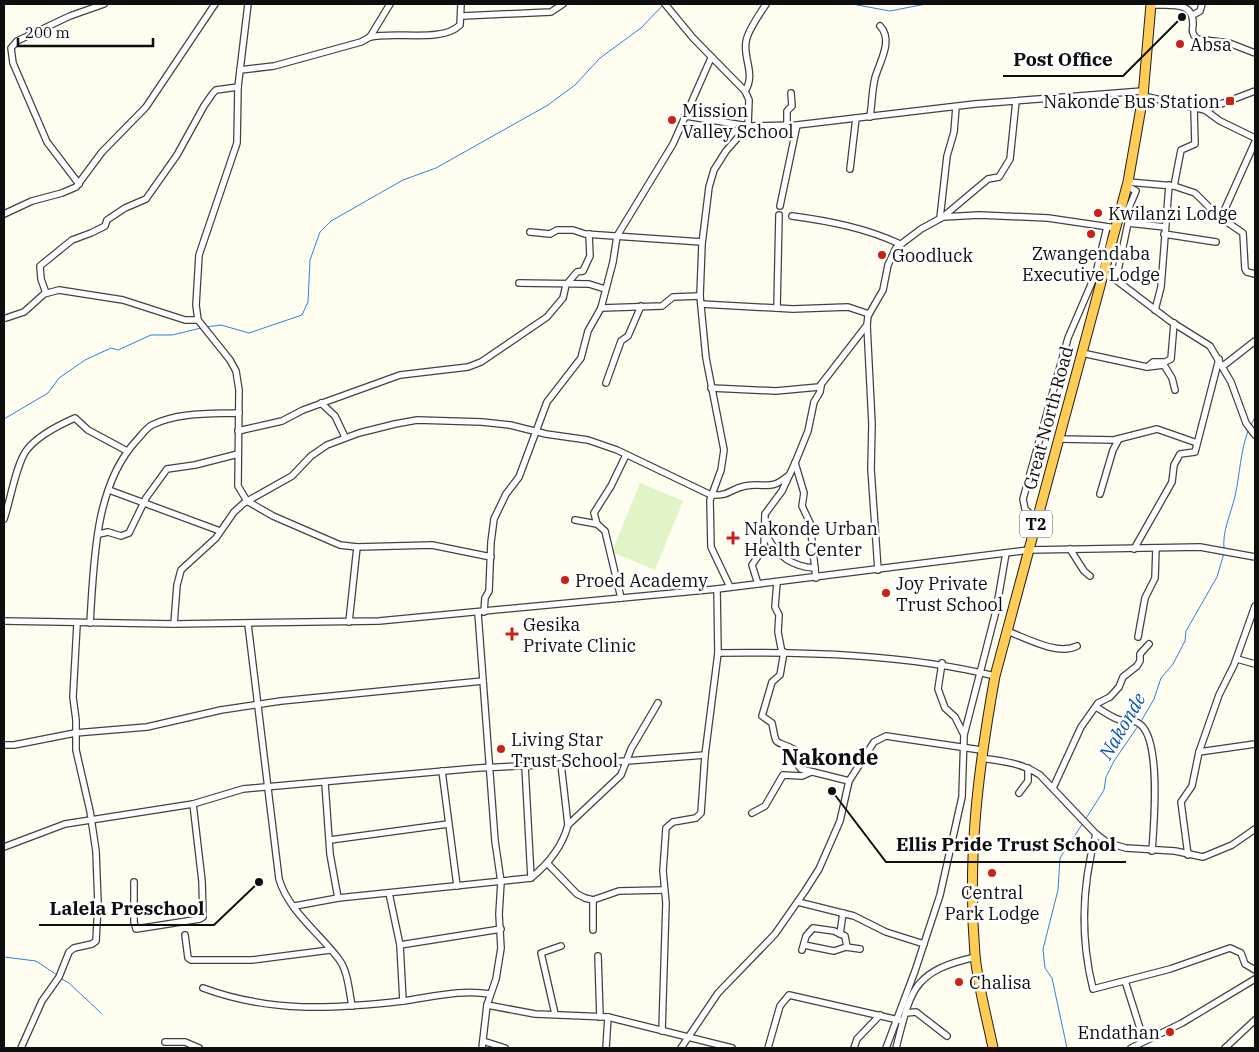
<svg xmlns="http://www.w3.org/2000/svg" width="1259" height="1052" viewBox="0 0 1259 1052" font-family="'IBM Plex Serif',serif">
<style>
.pitch{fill:#e0f4c7}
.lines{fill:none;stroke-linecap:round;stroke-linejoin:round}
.stream{stroke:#2d84db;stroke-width:1}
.minor-casing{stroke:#414141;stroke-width:8}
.trunk-casing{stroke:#1f1f1f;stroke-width:11}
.minor{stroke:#fff;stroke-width:5.5}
.trunk{stroke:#ffcc56;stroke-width:9}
.poi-dot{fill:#cc2017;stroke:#fff;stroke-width:2}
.labels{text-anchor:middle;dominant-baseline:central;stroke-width:5;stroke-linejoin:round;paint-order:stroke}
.shield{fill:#fff;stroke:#565656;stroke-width:1}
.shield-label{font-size:16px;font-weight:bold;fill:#0e0e0e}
.poi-label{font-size:18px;fill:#0e0e0e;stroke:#fff;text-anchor:start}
.street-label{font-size:18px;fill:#0e0e0e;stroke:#fff}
.water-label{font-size:19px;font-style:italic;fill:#0a56ad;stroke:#fff}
.district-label{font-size:22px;font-weight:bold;fill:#0e0e0e;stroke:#fff}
.leader{fill:none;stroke:#0e0e0e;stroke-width:2}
.callout-dot{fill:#0e0e0e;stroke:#fff;stroke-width:2}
.callout-label{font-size:19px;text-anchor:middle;font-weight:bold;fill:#0e0e0e;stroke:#fff;stroke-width:5;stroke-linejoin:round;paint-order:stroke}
</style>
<rect width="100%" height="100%" fill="#fffdef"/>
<polygon class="pitch" points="640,483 683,501 655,570 612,552"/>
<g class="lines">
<g class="stream">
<polyline points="852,4 890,11 926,4"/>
<polyline points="205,327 221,325 249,333 302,315 308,302 310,260 320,232 331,221 403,180 436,168 548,105 575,85 600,58 641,28 664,4"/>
<polyline points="4,419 48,393 59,378 85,360 111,348 118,350 151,335 172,335 201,328"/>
<polyline points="1251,425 1255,417"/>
<path d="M 1224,549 C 1222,531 1231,514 1235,496 C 1240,474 1240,453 1248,431"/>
<polyline points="1140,723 1154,699 1161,678 1173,664 1185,641 1186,631 1217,577 1224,553"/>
<polyline points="1085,820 1104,790 1106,777 1114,761 1138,726"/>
<polyline points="4,957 36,961 57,975"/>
<polyline points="60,978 69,983 101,1013"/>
<polyline points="1067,1048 1052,978 1045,968 1043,949 1058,890 1060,858 1083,823"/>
</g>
<g class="minor-casing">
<g id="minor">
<polyline points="248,4 238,87 237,143 199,255 196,305 198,320 230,360 236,371 239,390 238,486 247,501 273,516 340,545 357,547 432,545 491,557"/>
<polyline points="665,4 693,38 745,91 749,100 748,126 726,151 714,170 709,187 702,244 700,296 706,358 724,450 721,470 710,500 711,547 730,587"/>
<path d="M 1151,5 C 1169,6 1194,0 1193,25 C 1192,31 1192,34 1197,39 L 1229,43 L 1255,53"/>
<polyline points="1193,15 1200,11 1202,4"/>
<polyline points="462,16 551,12 563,4"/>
<path d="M 370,37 C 396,31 442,43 460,25 L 461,4"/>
<polyline points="240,70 274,66 361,42 370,37 390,4"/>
<path d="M 745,91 C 756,74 743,59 746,42 C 747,31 760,14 766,4"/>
<polyline points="1143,96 1205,110 1255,91"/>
<polyline points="1205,110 1220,121 1255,138"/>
<polyline points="686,116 748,126 797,125 975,104 1143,91"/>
<path d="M 870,117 C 872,104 872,90 875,78 C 879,63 894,40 880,26"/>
<polyline points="787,125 787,111 792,106 791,93"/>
<polyline points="850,169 856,118"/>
<polyline points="1128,182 1174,186 1195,193 1218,216 1243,233 1245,269 1247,272 1255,274"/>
<polyline points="79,184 47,142 13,63 11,48 17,41 70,16 104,4"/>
<polyline points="1127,186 1136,191 1128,210 1129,222"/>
<polyline points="1174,186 1181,150 1195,144 1194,108"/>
<polyline points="780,206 797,125"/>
<polyline points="4,214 32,201 62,193 76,187 102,152 146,107 215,4"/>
<path d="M 792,216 C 829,221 866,228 900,244"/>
<polyline points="944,216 988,179 999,177 1010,159 1016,101"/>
<polyline points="1218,216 1224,211 1255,142"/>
<polyline points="940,218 947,156 954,132 956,107"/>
<polyline points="530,232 550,234 557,230 573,230 585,234 702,242"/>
<polyline points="1164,234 1216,242"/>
<polyline points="1104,274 1116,280 1170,321 1210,346 1231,382 1246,423 1255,435"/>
<polyline points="1116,280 1128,223 1165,227"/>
<polyline points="519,283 589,284 605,289"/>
<polyline points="46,293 41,279 40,266 72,240 91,233 105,226 107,220 125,208 146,199 177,155 204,106 213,93 216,90 238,87"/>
<polyline points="701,304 793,309 848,307 869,314"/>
<polyline points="601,308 662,306 673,297 700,296"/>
<polyline points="777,308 779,215"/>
<polyline points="1155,310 1161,287 1169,185"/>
<polyline points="6,318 24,312 44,294 59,290 123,300 185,320 198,320"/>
<polyline points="1082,353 1147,367 1164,365 1172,378 1175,390"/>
<polyline points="1223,366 1255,341"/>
<polyline points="1147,367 1153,362 1165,362 1171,359 1174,323"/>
<polyline points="606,383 621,341 628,336 641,306"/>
<polyline points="711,388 776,391 819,387 867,325"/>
<polyline points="321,403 335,416 345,437"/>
<polyline points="238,431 282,421 303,410 400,375 468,367 481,362 547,317 563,298 566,285 577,272 583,271 590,256 589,234"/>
<polyline points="1059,439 1114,440 1157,429 1197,443"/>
<polyline points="795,463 804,493 802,506 810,523 816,578"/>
<polyline points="109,490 220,531"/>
<polyline points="1100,494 1113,450 1119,439"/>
<path d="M 4,519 C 10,502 16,465 26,451 C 36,437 59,425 75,418 L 88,430 L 127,451"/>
<polyline points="575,520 597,524 605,531 621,598"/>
<polyline points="1037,520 1025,509 1023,499 1068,338 1096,273 1107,227"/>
<polyline points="597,524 594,513 611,486 626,455"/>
<polyline points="99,534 108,532 121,536 129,533 146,498 167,469 195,465 238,454"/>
<path d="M 767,536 C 777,556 793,567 815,568"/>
<polyline points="1070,549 1084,571 1090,576"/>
<polyline points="1134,549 1172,482 1174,465 1180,454 1195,452 1219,359"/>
<polyline points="878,570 871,469 872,424 867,325 868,316 883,290 888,265 896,248 921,229 943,217 979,215 1048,218 1116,228"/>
<polyline points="777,582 775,607 779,615 778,632 782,653"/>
<polyline points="758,584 752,565 764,547 765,514 782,491 795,463 808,431 814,402 820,392 821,386"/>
<polyline points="484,612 485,598 489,591 491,542 494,519 506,494 519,477 547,402 581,358 588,331 601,308 613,262 617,236 673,144 711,58"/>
<polyline points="478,613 495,841 501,882 499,914 501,948 496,979 487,1005 482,1048"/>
<polyline points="4,621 174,624 379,621 717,589 1029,550 1200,547 1255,557"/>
<polyline points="349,622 357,547"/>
<path d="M 90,623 C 94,564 94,487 136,441 C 141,436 146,428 152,425 C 179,412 210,414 239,413"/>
<path d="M 174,624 L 177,585 L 181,570 L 216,538 L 234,512 L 244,503 L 292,476 L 311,456 L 327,445 L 359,433 L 395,424 L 417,420 L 482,422 L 510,425 L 546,434 L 588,440 L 617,450 L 711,495 C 731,496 729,489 745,486 C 767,482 769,492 789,475"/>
<path d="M 248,624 L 279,879 C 288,910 319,933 338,958 C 348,970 349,991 352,1006"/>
<path d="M 1007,631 C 1026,638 1058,656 1077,646"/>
<polyline points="1138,637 1145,598 1155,578 1156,548"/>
<path d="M 784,652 L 780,675 L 772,682 L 762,716 L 772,723 C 777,750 774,738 795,750 L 797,764 L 801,769 L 849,781"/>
<path d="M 718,653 C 810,652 904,654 995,676"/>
<polyline points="1237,659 1255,664"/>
<polyline points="942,663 938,689 945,708 955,717 964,735"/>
<path d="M 1096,707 C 1103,711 1112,718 1120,720 C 1128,722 1133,718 1141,725 C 1161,743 1154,824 1152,851"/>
<polyline points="4,745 14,745 75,733 147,727 221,710 281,701 483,681"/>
<polyline points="1199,752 1255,744"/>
<path d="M 981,758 C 1002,761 1022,763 1040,775 L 1096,834 L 1108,843 L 1126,848 L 1175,851 L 1203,857 L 1232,845 L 1255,829"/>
<polyline points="442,771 457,886"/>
<polyline points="325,783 330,854 338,898"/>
<polyline points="1053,788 1081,727 1098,703 1110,697 1119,687 1123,677 1137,666 1140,661 1140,654 1149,644"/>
<polyline points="1019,793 1028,781 1028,768"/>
<polyline points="752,813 765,806 783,775 802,776 811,772"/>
<polyline points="568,825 621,775 631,749 658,703"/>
<path d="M 1096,834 C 1082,885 1080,937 1093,989 L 1170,969 L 1230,948 L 1241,953 L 1245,964 L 1255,970"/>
<polyline points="330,840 448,824"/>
<polyline points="4,847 65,824 193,804 243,789 478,768 627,761 705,755"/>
<polyline points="1188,855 1181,802 1192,786 1199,752 1219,695 1234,665 1255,606"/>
<polyline points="548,864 577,894 585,898 593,900 619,891 664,890"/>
<path d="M 531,878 C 548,864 562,848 568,825 L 561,764"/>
<polyline points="134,882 134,922 136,929 200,919 203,917 202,881 193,804"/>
<polyline points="389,893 400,945 403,1001"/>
<polyline points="593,900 593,930"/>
<polyline points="798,902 854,916 886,932 924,944"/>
<polyline points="295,906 338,898 531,878 525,766"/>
<polyline points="840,934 843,913"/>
<polyline points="185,935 188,958 191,960 252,960 330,950"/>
<polyline points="400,945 501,929"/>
<polyline points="804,945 834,951 846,947 860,949"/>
<polyline points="802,950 806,936 813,928 834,931 845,936 847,947"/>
<polyline points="598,956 600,1017"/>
<polyline points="1125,981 1144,1041"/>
<path d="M 203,988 C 271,1013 333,1009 403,1001 C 432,997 462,989 490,994"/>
<polyline points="487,1005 535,1014 608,1017 732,1048"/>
<polyline points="906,1013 916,1012 947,1036"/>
<polyline points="555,1014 541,953 561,946"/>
<polyline points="662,1031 666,903 663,871 666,828 673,822 696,818 701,813 705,755 718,653 717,589"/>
<polyline points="483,1041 505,1048"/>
<polyline points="165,1042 185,1042 199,1048"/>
<polyline points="21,1048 42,1001 59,977 69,952 74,948 92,944 96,941 98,904 96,851 90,811 76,750 76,720 73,697 77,624"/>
<polyline points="606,1048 608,1017"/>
<polyline points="681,1048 718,993 775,934 805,891 819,869 840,821 849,781 874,742 886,736 981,750"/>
<polyline points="768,1048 780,1006 789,995 903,1021"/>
<polyline points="854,1048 857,1039 880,1015"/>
<polyline points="886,1048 915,971 940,895 962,797 964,735 996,611 1006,553"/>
<path d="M 896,1048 C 911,990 912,971 976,957"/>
<polyline points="1131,1048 1182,1023 1255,979"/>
<polyline points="1225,1048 1255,1020"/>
</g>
</g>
<g class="trunk-casing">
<path id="trunk" d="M 993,1048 C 987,1018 978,986 975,955 C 967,858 978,770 995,676 L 1128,182 L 1143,96 L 1151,4"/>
</g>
<use href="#minor" class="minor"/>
<use href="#trunk" class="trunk"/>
</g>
<g class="poi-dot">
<circle cx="1180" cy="44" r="5"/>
<rect x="1225" y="96" width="10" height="10" rx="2.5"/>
<circle cx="672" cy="120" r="5"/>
<circle cx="1098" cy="213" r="5"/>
<circle cx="1091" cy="234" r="5"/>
<circle cx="882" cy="255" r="5"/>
<path d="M730.5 530.5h5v5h5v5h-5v5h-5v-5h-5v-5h5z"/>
<circle cx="565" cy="580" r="5"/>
<circle cx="886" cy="593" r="5"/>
<path d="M509.5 626.5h5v5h5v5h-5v5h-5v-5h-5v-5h5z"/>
<circle cx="501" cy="749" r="5"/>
<circle cx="992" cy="873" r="5"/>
<circle cx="959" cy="982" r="5"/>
<circle cx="1170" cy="1032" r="5"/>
</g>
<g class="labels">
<rect class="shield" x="1020" y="510.5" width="32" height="27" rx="4"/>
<g class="shield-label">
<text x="1036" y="524">T2</text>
</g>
<g class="poi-label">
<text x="1190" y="44">Absa</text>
<text x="1220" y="101" text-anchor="end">Nakonde Bus Station</text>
<text x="682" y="110">Mission<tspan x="682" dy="21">Valley School</tspan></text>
<text x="1108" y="213">Kwilanzi Lodge</text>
<text x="1091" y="253" text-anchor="middle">Zwangendaba<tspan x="1091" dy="21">Executive Lodge</tspan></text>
<text x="892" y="255">Goodluck</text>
<text x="744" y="528">Nakonde Urban<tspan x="744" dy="21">Health Center</tspan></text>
<text x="575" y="580">Proed Academy</text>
<text x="896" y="583">Joy Private<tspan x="896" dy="21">Trust School</tspan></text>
<text x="523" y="624">Gesika<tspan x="523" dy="21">Private Clinic</tspan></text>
<text x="511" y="739">Living Star<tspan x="511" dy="21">Trust School</tspan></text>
<text x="992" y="892" text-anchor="middle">Central<tspan x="992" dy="21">Park Lodge</tspan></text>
<text x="969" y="982">Chalisa</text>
<text x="1160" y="1032" text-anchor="end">Endathan</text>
</g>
<g class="street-label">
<text transform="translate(1048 418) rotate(-75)">Great North Road</text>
</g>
<g class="water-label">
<text transform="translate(1122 726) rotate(-60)">Nakonde</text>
</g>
<g class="district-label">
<text x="830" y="756">Nakonde</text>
</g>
</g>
<path class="leader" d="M1182 17L1123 76H1003M832 791L886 862H1126M259 882L214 925H39"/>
<g class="callout-dot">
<circle cx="1182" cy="17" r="5"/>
<circle cx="832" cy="791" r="5"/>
<circle cx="259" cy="882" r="5"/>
</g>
<g class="callout-label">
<text x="1063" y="66">Post Office</text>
<text x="1006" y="851">Ellis Pride Trust School</text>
<text x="127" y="915">Lalela Preschool</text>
</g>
<rect width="1259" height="1052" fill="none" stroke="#0e0e0e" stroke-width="10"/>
<path d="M18 38v8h135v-8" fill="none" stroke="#0e0e0e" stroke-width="2.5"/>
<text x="25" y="38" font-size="15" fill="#0e0e0e" stroke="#ffffff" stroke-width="4" paint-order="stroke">200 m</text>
</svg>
